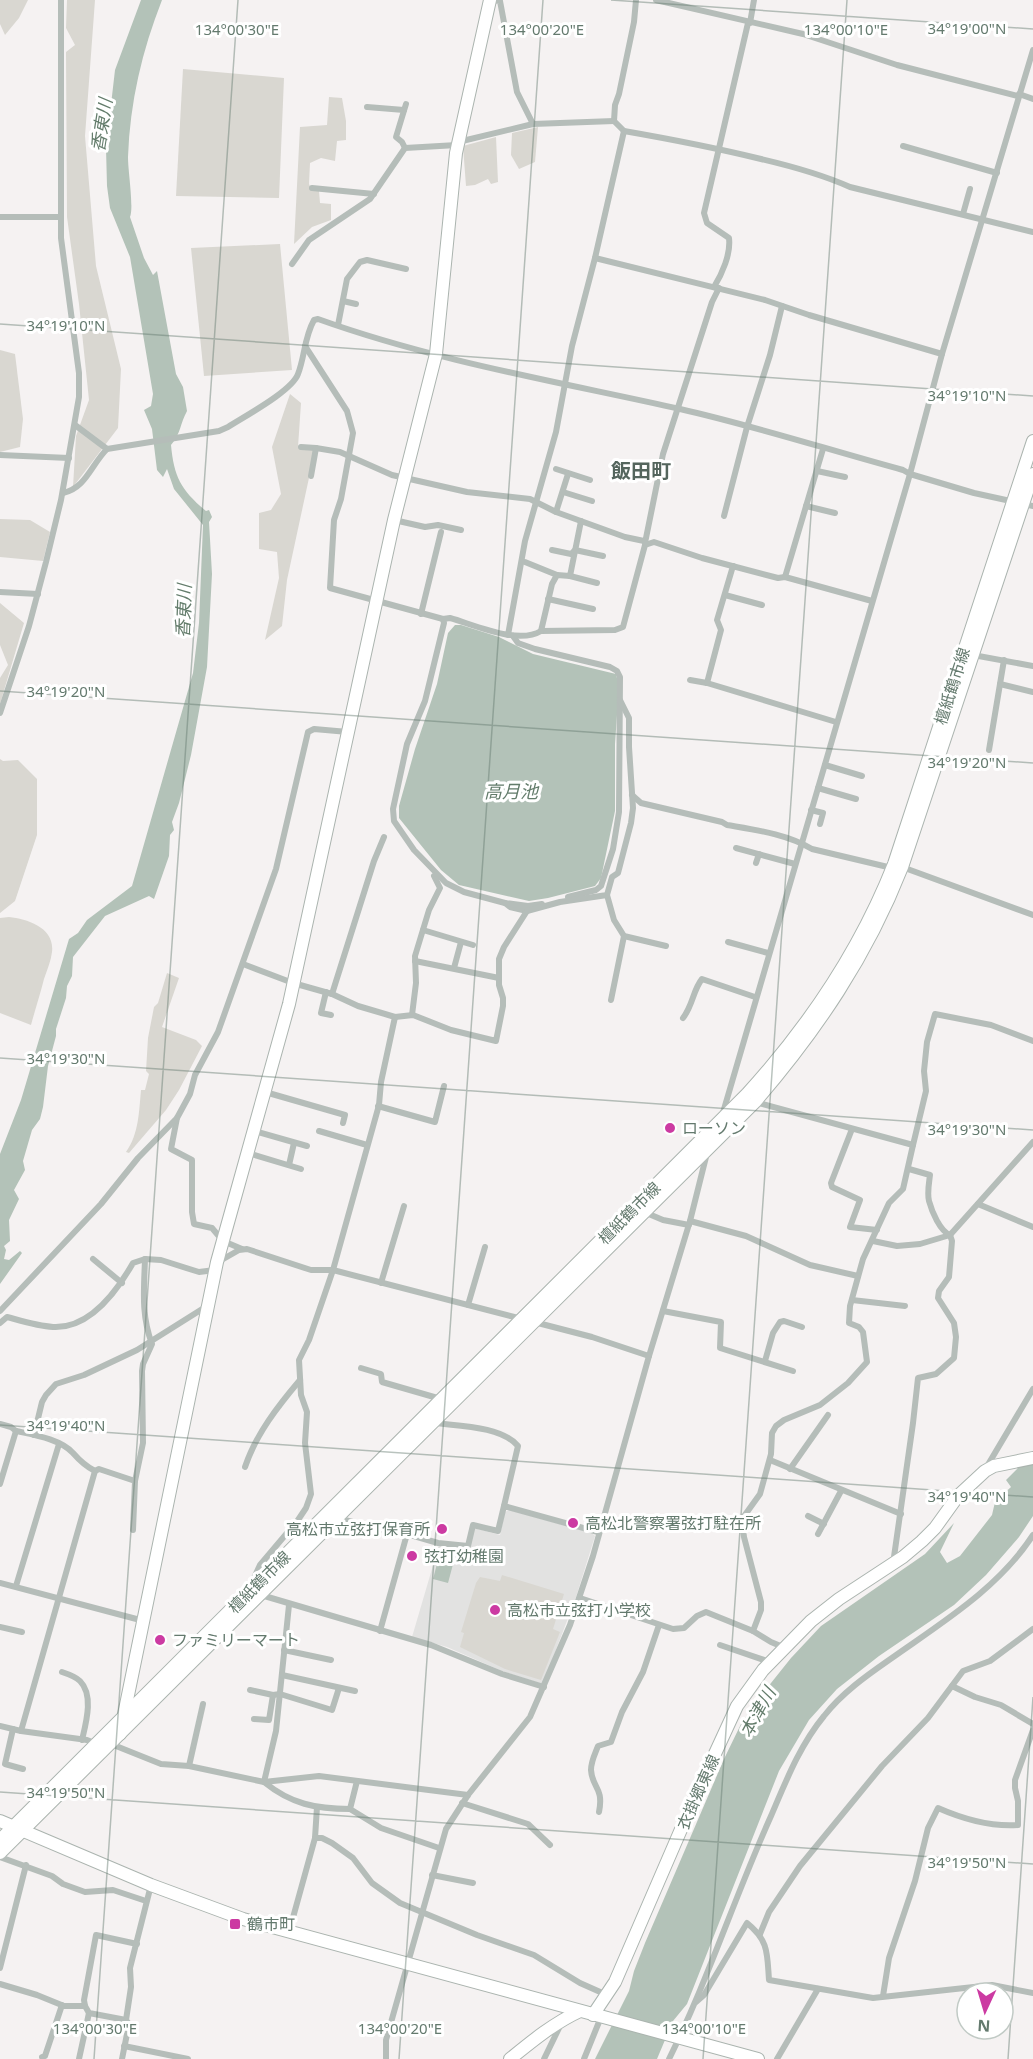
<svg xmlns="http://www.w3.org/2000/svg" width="1033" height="2059" viewBox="0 0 1033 2059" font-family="'Noto Sans','Noto Sans JP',sans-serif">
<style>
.built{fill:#e2e2e1}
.green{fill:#d9d7d1}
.water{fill:#b3c2b8}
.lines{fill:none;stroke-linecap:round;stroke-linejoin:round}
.secondary-casing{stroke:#abb4af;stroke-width:14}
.street{stroke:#b5bdb9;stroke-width:6}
.secondary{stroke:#fff;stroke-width:12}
.ticks{fill:none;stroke:#647a6e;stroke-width:1.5;stroke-opacity:0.45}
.poi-dot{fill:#cc3aa2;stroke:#fff;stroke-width:2}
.labels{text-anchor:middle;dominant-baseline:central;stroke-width:6;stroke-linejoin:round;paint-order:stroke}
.street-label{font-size:16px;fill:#647a6e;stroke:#fff}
.poi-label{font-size:16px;fill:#647a6e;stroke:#fff;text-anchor:start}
.water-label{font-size:18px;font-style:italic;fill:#637c6b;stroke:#fff}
.quarter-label{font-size:20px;font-weight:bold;fill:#54655d;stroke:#fff}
.ticks-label{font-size:15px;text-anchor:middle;fill:#647a6e;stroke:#fff;stroke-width:6;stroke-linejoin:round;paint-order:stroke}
</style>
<rect width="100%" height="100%" fill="#f5f2f2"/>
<polygon class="built" points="509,1510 592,1533 595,1536 576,1597 543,1684 502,1671 447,1647 412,1637 439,1545 453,1547 469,1552 474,1528 500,1535 505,1512"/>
<g class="green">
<polygon points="0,0 28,0 19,18 5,35 0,24"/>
<polygon points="67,0 95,0 85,136 96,266 121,369 118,428 73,487 76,436 89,400 79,304 67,217 66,52 75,45 66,28"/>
<polygon points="183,69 284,78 279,198 176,196"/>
<polygon points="329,97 342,98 346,121 346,140 337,141 335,161 321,158 310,163 309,184 312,191 319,191 320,203 331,204 331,220 312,227 294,244 300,127 327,125"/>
<polygon points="538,127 535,162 519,169 511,155 512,133"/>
<polygon points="496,137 498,182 491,184 488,179 475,185 466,186 463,146"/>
<polygon points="280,244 292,370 204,376 191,248"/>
<polygon points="0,350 15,354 23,419 20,447 0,452"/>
<polygon points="290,394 301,403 298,447 315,450 287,580 282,626 265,640 279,578 277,552 259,549 259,513 271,510 281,494 272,447"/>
<polygon points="0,519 30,520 50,532 43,561 0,557"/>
<polygon points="0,603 24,623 0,704 0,678 8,665 0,645"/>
<polygon points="0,759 3,761 18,760 37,779 37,835 15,901 0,913"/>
<path d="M 9,917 C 28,919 55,928 52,952 C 51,961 47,970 44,979 C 40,995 35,1010 31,1025 L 0,1013 L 0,918 Z"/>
<path d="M 167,973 L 179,978 L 162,1027 L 196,1040 L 202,1046 L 179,1090 L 166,1110 L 129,1153 L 126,1152 C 139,1134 139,1111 141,1090 L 145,1090 L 149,1074 L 146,1071 L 148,1038 L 154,1007 L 158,1003 Z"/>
<polygon points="502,1575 564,1594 553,1629 560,1632 541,1680 505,1669 460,1647 464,1633 461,1632 476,1583 480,1577 500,1581"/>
</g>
<g class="water">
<path d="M 141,0 L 162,0 C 142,51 130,102 128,157 C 128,171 134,208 130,217 L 144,258 L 153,275 L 157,271 L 176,374 L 183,387 L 187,411 C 180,424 181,433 171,445 C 174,477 181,490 206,511 L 209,510 L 212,517 L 209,522 L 212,574 L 207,667 L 191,755 L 179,803 L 172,822 L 174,830 L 170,835 L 169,856 L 154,899 L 149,896 L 105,916 L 73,957 L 72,976 L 67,986 L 66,998 L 56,1029 L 56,1036 L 48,1066 L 43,1107 L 40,1119 L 32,1130 L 23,1161 L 25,1170 L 14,1190 L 19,1199 L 9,1220 L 10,1241 L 4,1246 L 6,1250 L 4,1259 L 9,1260 L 20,1251 L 22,1253 L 0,1284 L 0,1154 L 21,1100 L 69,939 L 78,933 L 87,920 L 132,886 L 193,673 L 199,623 L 203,525 L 174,489 L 167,469 L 163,477 L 157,470 L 152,429 L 144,410 L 151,406 L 153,394 L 130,257 L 110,208 L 107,186 L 106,148 L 115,70 Z"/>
<polygon points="455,625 461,625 499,637 533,654 616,674 619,686 615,744 615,811 601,878 595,886 548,898 529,901 459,885 441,870 399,818 399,806 415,749 437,684 448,633"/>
<polygon points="1033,1453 1033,1516 1019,1537 986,1575 954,1605 879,1656 837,1689 809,1720 779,1771 687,2004 673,2021 657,2059 595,2059 629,1991 634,1971 645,1943 724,1759 741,1724 759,1698 791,1658 821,1626 925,1554 954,1523 940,1552 947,1563 960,1556 992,1515 995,1502 1011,1487 1006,1480"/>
<polygon points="441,1549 456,1553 448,1583 433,1579"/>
</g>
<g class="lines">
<g class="secondary-casing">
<g id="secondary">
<polyline points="120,1734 217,1262 289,1004 394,520 436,354 456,153 490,0"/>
<polyline points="0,1821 151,1885 243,1919 758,2059"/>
<path d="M 0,1840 L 747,1094 C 809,1026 860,950 894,864 L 1033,441"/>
<path d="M 0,1853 L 755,1102 C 817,1030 867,956 902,867 L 1033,474"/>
<polyline points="593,2015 615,1982 695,1797 737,1706 763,1670 811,1621 839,1599 903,1557 922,1541 935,1528 958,1496 985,1471 994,1466 1033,1458"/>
<path d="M 510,2059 C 532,2041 554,2023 580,2011"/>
</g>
</g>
<g class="street">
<polyline points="490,0 500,1 517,92 533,124"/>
<path d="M 636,0 L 634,22 L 619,94 L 615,105 L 614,121 L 624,131 C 670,139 716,148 761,159 C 791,166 821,174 850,187 L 1033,232"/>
<polyline points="656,0 803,34 897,65 1018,96"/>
<polyline points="750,23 754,0"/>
<polyline points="1019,94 1033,99"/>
<polyline points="367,107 404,110"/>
<polyline points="458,142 533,124 614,121"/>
<polyline points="903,146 997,173"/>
<polyline points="405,148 402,142 396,137 406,104"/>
<polyline points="312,188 374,194"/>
<polyline points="963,214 970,189"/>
<polyline points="0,217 61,217"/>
<polyline points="595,258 765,300 809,315 942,354"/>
<polyline points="292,264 309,240 370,199 405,148 457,145"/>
<path d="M 714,287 C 722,274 731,254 729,238 L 707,223 L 704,213 L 748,23"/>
<polyline points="343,301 356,304"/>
<polyline points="338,325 347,279 360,262 367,260 406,269"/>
<path d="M 305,346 L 347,411 L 353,433 L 341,499 L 334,520 L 330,588 L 443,619 L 450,618 C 475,625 518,645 541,631 L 615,630 L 623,627 L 645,545 L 654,542 L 702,558 L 778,578 L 785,577 L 872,601"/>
<polyline points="75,425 107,449"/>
<polyline points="301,447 316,448"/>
<polyline points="0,455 69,458"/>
<polyline points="556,469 590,480"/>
<polyline points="817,471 845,477"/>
<polyline points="311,476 316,448 340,452 392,475 467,492 530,499 556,512 625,537 644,541"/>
<polyline points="563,492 592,501"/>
<path d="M 63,493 C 86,488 91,465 107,449 L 219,431 L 228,427 C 245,416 292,391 298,374 C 305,356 304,338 314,320 L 318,319 C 435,361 559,382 680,409 C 755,426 829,450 903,470 L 910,474 L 974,493 L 1033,506"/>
<polyline points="806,506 835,513"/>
<polyline points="556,512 568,474"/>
<polyline points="724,516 747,427 770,355 782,306"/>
<polyline points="394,520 425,527 438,525 461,530"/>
<polyline points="645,543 663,454 712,302 719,288"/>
<polyline points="552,550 571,554 575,550 603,556"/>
<polyline points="525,562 557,575"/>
<polyline points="570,576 597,583"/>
<polyline points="785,577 823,449"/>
<polyline points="0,592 38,594"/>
<polyline points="725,595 762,605"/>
<polyline points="548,599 593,609"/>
<polyline points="421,614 441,532"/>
<polyline points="443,619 444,623 425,701 407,744 393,809 394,821 414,850 446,883 464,892 505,903 510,907 527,911"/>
<polyline points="541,631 552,584 557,575 570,576 581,521"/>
<polyline points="508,635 525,541 556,432 572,346 595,258 624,131"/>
<polyline points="513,636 518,643 535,649 610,667 617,671 620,677 619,812 613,849 601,886 596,890 568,897"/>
<polyline points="973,655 1033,666"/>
<polyline points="690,680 707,683 836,722"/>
<polyline points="707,683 721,630 717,620 733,566"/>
<polyline points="1000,684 1033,692"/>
<polyline points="0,713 29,626 46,562 61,500 79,397 79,373 61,238 61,0"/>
<polyline points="989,750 1004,660"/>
<polyline points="825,765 862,776"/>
<polyline points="818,788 856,799"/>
<path d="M 632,795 L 641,803 L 722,822 L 727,825 C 756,830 787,834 812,849 L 892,868"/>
<polyline points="811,810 823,813 820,824"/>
<polyline points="736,848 795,864"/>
<polyline points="756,863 759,854"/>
<polyline points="902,867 1033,915"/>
<polyline points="607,895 614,920 624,936 666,946"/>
<polyline points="505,903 528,906 542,904"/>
<polyline points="423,930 473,945"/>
<polyline points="728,942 768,953"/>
<polyline points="415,961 499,978"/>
<polyline points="243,964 293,983 332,994 358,1006 395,1017 381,1082 379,1105 333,1270 309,1340 299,1360 301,1395 307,1412 305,1443 311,1494 306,1508 298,1520 260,1565 254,1578 256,1585"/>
<polyline points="454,968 461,942"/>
<polyline points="326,992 321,1013 331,1015"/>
<polyline points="332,994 374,861 384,837"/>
<polyline points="611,1000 624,936"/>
<polyline points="412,1015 416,983 415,956 429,910 440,888 434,876"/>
<polyline points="395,1017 413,1015 451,1030 496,1041 503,1006 503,998 499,985 499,959 504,947 527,911 560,902 607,895 612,877 618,873 631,823 633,808 629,747 629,718 620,700"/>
<path d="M 683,1018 C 693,1005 693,990 702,979 L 755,997"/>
<polyline points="265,1092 345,1115 343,1123"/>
<polyline points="378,1106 435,1122 444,1086"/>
<polyline points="722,1116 910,474 942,354 1033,50"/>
<polyline points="177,1118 171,1149 192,1160 192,1212 194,1224 212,1228 223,1241 242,1249"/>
<polyline points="852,1129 831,1183 832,1187 860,1200 850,1227 877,1230"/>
<polyline points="254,1131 307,1146"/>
<polyline points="319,1131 367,1145"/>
<polyline points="913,1145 926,1091 924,1071 927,1042 935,1014 991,1025 1033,1041"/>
<polyline points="248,1153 301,1169"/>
<polyline points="289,1165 294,1143"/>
<polyline points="978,1204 1033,1227"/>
<polyline points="644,1212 663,1220 689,1225"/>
<polyline points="690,1221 746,1236 810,1265 858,1276"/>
<polyline points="873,1241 897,1246 920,1244 950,1235 1033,1142"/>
<polyline points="93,1259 122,1283"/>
<polyline points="218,1262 239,1250 247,1249 311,1270 333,1270 522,1319"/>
<polyline points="381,1283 404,1206"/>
<polyline points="852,1300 905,1306"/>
<polyline points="468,1305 485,1247"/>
<polyline points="0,1311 101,1204 138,1158 177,1118 190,1094 195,1075 218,1032 276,869 308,732 314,729 348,732"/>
<polyline points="663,1311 721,1322 720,1348 793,1371"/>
<polyline points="534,1322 592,1337 649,1356"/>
<path d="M 0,1323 L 7,1317 C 22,1321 38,1326 53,1327 C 90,1329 117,1291 133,1263 L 145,1259 L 161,1260 L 199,1272 L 215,1270"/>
<polyline points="765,1361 773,1333 780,1322 784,1321 802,1327"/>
<polyline points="361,1368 381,1374 382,1382 441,1399"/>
<path d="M 435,1423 C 459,1426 501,1426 518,1446 L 504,1506"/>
<polyline points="0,1424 11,1427 16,1431"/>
<polyline points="34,1435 42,1402 46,1395 56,1384 84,1375 137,1350 207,1306"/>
<polyline points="770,1460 901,1514"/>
<path d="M 245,1467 C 256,1434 278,1406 300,1380"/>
<polyline points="986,1468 1033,1389"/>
<polyline points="790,1469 828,1415"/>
<polyline points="95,1471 99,1469 135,1481 133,1530"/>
<path d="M 135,1481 L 143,1443 L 142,1371 L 143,1364 L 152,1344 C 141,1315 144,1290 145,1259"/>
<path d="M 0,1484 L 16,1431 C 34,1435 60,1439 73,1453 C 80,1461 85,1466 95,1471 L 21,1731"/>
<polyline points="808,1516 824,1524"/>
<polyline points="337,1518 392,1532 407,1534 380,1631"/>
<polyline points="407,1534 438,1543 468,1546 473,1525 498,1531 504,1506 598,1532"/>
<polyline points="818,1534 841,1491"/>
<path d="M 893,1564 L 913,1423 L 918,1378 L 936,1374 L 954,1358 L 956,1337 L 954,1323 L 938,1298 L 939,1291 L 949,1277 L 952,1241 L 950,1235 C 940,1231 932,1212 929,1201 C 927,1193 929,1183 930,1175 L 909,1169"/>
<polyline points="0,1583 144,1621"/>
<polyline points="16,1586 59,1444"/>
<polyline points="261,1595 431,1645 502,1674 544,1687"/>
<polyline points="580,1598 673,1629 684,1628 697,1616 706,1612 753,1631 771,1642 783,1647"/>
<path d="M 289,1605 L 276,1731 L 264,1782 C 291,1804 316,1809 350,1809"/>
<polyline points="0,1627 22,1632"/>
<polyline points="753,1631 761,1610 761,1602 744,1537 742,1519 760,1494 771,1454 772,1433 776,1426 784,1420 820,1405 848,1383 867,1362 863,1332 859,1327 849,1323 850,1306 863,1259 889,1203 903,1189 913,1145 755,1102"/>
<polyline points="720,1645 770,1662"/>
<polyline points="284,1650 331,1660"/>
<path d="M 62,1672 C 68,1674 76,1677 80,1681 C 94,1695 86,1723 82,1740"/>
<polyline points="282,1675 355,1691"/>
<polyline points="952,1686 975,1697 1001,1705 1033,1724"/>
<polyline points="250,1690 273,1695 280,1694 332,1710 339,1688"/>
<polyline points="254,1719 269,1720 273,1695"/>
<polyline points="0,1726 21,1731 87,1740 97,1744"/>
<polyline points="13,1729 5,1764 23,1769"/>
<polyline points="111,1744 161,1764 189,1766 264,1782 319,1776 468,1795"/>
<polyline points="189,1766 203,1704"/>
<polyline points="357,1781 350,1809 381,1828 439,1848"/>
<polyline points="462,1803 528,1824 550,1845"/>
<path d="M 599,1812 C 604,1787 592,1788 591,1770 C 591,1761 595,1754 598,1746 L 611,1742 L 622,1712 L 643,1672 L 659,1625"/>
<polyline points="315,1838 322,1838 332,1843 353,1858 372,1883 400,1903 477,1935 534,1955 580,1983 607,1995"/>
<polyline points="0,1857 52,1876 63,1884 85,1892 113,1890 146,1901"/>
<polyline points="432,1875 473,1883"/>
<polyline points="289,1932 315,1838 317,1807"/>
<polyline points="760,1934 769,1912 800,1866 882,1766 928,1718 963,1671 990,1661 1033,1629"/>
<polyline points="0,1968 26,1865"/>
<polyline points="0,1984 37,1995 64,2006 85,2006"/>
<path d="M 883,1996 L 889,1958 L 915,1881 L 928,1828 L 938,1808 C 963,1819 990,1827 1018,1825 L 1018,1801 L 1015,1788 L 1015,1780 L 1033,1730"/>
<path d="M 696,2002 L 704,1995 L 747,1923 C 769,1941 767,1953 769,1980 L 873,1998 L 992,1985 L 1033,1993"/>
<polyline points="126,2020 89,2013 85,2006 84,2000 96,1935 137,1944"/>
<polyline points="124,2046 188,2059"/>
<polyline points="42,2057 45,2056 62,2005"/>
<polyline points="79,2059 89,2013"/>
<polyline points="122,2059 129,2024 126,2020 131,1987 130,1968 151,1885"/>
<polyline points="386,2059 386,2040 446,1829 468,1795 530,1717 570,1625 593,1556 649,1356 690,1221 707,1153"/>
<polyline points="544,2059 560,2026"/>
<polyline points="584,2059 601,2017"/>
<path d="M 669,2059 C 708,1980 735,1896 771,1816 C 786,1781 800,1745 824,1716 C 842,1693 866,1676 889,1660 C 941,1623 998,1589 1033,1535"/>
<polyline points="777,2059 818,1989"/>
</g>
<use href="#secondary" class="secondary"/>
</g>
<path class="ticks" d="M 611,0 L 1033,29M 0,324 L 1033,396M 0,691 L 1033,763M 0,1058 L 1033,1130M 0,1425 L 1033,1497M 0,1792 L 1033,1864M 94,2059 L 238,0M 399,2059 L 543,0M 703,2059 L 847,0M 1008,2059 L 1033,1697"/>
<g class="poi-dot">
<circle cx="670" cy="1128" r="6"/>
<circle cx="573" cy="1523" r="6"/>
<circle cx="442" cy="1529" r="6"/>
<circle cx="412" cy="1556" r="6"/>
<circle cx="495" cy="1610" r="6"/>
<circle cx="160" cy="1640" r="6"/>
<rect x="229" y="1918" width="12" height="12" rx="3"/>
</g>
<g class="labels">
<g class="street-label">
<text transform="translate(952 686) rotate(-72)">檀紙鶴市線</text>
<text transform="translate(629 1213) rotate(-45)">檀紙鶴市線</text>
<text transform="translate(259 1582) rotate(-45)">檀紙鶴市線</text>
<text transform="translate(698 1792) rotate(-66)">衣掛郷東線</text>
</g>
<g class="poi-label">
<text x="682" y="1128">ローソン</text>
<text x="585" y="1523">高松北警察署弦打駐在所</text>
<text x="430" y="1529" text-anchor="end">高松市立弦打保育所</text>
<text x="424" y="1556">弦打幼稚園</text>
<text x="507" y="1610">高松市立弦打小学校</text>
<text x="172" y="1640">ファミリーマート</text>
<text x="247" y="1924">鶴市町</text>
</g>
<g class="water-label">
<text transform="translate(101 125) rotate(-81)">香東川</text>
<text transform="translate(183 611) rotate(-88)">香東川</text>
<text x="511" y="791">高月池</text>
<text transform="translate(757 1712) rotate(-61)">本津川</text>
</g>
<g class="quarter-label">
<text x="641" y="470">飯田町</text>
</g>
</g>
<g class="ticks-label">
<text x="967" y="34">34°19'00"N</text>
<text x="237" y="35">134°00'30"E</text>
<text x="542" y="35">134°00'20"E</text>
<text x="846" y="35">134°00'10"E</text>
<text x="66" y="331">34°19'10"N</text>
<text x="967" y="401">34°19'10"N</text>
<text x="66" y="697">34°19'20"N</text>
<text x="967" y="768">34°19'20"N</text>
<text x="66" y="1064">34°19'30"N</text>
<text x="967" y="1135">34°19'30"N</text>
<text x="66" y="1431">34°19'40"N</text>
<text x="967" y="1502">34°19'40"N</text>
<text x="66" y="1798">34°19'50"N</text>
<text x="967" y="1868">34°19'50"N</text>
<text x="95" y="2034">134°00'30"E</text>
<text x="400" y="2034">134°00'20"E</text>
<text x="704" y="2034">134°00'10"E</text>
</g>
<g transform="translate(985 2011) rotate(184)"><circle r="28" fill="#ffffff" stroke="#c1cac5" stroke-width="1.5"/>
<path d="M0-4.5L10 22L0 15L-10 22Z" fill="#cc3aa2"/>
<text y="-9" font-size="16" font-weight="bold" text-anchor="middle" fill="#647a6e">N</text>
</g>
</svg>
